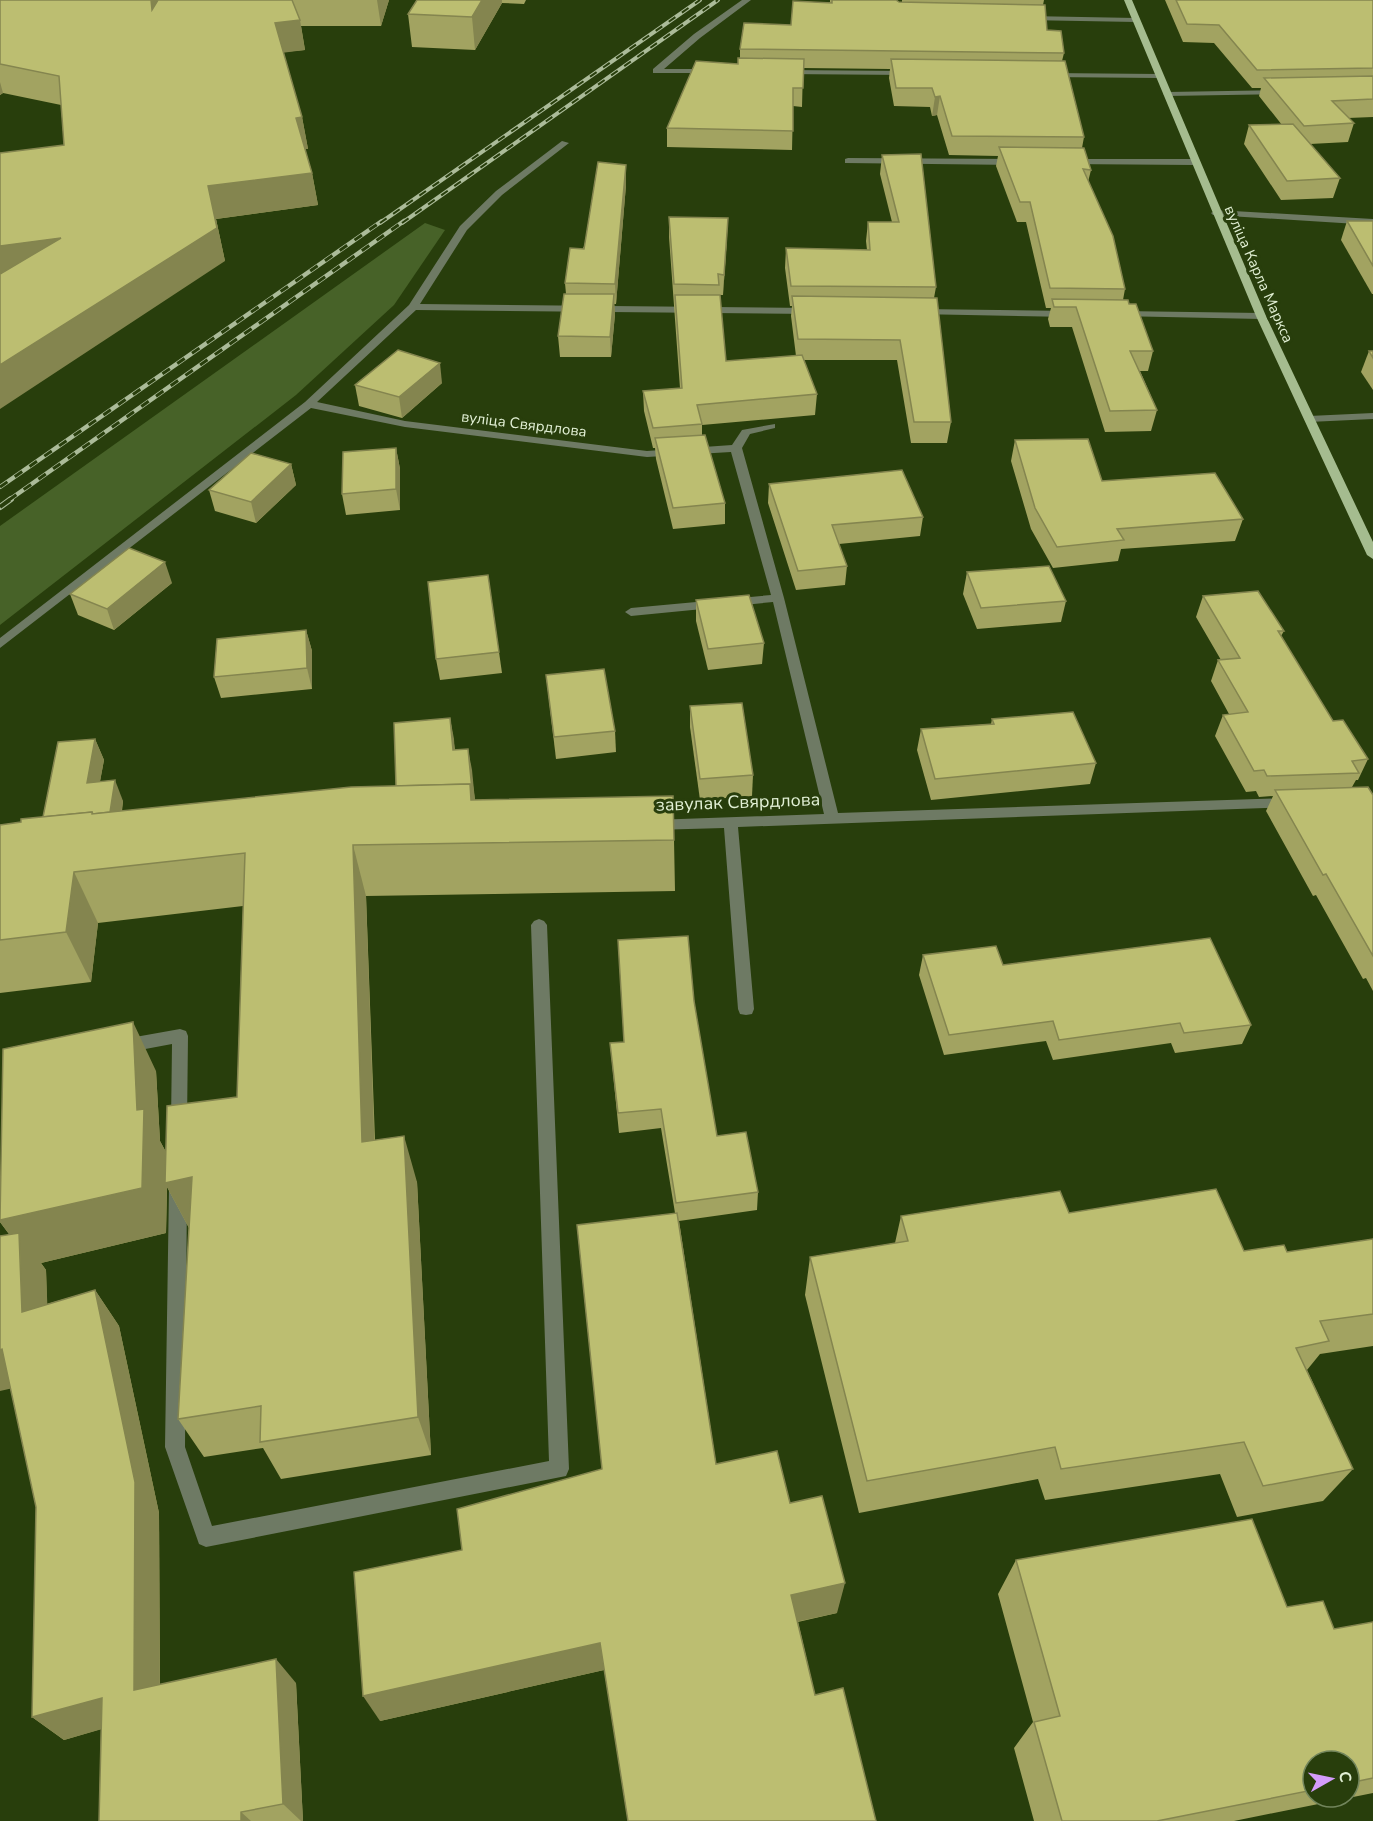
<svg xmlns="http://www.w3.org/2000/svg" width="1373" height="1821" viewBox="0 0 1373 1821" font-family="'Nunito Sans',sans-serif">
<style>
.green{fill:#476228}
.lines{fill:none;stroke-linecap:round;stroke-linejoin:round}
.minor{fill:#6e7a64;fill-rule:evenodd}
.major{fill:#a5bc8f;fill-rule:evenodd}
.rail-far2-casing{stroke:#abbb99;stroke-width:4}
.rail-far1-casing{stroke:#abbb99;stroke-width:4.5}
.rail-casing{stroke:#abbb99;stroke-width:6}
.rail-far2{stroke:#283e0c;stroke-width:2;stroke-dasharray:8;stroke-linecap:butt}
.rail-far1{stroke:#283e0c;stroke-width:3;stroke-dasharray:9;stroke-linecap:butt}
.rail{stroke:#283e0c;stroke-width:4;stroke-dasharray:12;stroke-linecap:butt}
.wall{fill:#a2a361;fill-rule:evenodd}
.shaded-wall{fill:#84854f}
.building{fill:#bcbe71;stroke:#84854f;stroke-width:1.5}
.labels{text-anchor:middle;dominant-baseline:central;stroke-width:6;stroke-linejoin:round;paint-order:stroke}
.far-street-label{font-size:15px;fill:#e2f0d5;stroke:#283e0c}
.street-label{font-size:18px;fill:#e2f0d5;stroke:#283e0c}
</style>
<rect width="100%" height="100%" fill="#283e0c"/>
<polygon class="green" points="425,223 445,230 394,305 296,395 0,625 0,526"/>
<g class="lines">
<g class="minor">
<polygon points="742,0 751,0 700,38 664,69 713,69 717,71 716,73 653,73 653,69 694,34"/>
<polygon points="1028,16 1136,18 1140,20 1136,22 1025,20 1025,16"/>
<polygon points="785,70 908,71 912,73 908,75 782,74 782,70"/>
<polygon points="1049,73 1159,74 1163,76 1159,78 1046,77 1045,75"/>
<polygon points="1283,90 1284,92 1280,94 1167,96 1163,94 1167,92"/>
<polygon points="562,141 569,143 502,195 467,230 420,304 812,308 817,311 812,314 416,310 317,402 405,421 647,451 732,445 742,430 775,424 775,428 750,434 742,448 784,598 838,813 1289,798 1296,803 1294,807 738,827 754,1009 752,1014 746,1015 740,1014 738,1009 724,828 653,830 646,825 653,820 824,814 773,602 631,616 625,612 631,608 771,595 731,452 647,457 405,427 311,408 0,648 0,638 305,402 409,305 460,226 496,191"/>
<polygon points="848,158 1017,159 1021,162 1017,165 845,163 845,159"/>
<polygon points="1068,159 1194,159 1198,162 1194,165 1065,164 1065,160"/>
<polygon points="1216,210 1373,219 1373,225 1213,215 1211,213"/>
<polygon points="920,309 1070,311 1075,314 1070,317 916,314 916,310"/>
<polygon points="1121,311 1261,313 1266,316 1261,319 1117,316 1116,314"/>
<polygon points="1373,413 1373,419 1309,422 1304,419 1309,416"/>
<polygon points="539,919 544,921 547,925 569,1469 566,1476 206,1547 199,1544 165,1447 169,1189 172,1184 178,1181 184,1184 187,1189 185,1447 212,1526 549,1461 531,925 534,921"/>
<polygon points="180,1029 186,1031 188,1036 187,1123 185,1128 179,1130 173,1128 171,1123 172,1044 124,1053 118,1051 116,1046 118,1041 124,1039"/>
</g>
<polygon class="major" points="1124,0 1132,0 1266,316 1373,542 1373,559 1367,555 1256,316"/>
<g class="rail-far2-casing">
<g id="rail-far2">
<polyline points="380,223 700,0"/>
<polyline points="402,223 718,0"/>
</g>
</g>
<g class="rail-far1-casing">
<g id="rail-far1">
<polyline points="0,487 382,221"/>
<polyline points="9,500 404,221"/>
</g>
</g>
<g class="rail-casing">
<polyline id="rail" points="0,507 11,499"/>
</g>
<use href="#rail-far2" class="rail-far2"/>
<use href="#rail-far1" class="rail-far1"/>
<use href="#rail" class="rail"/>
</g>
<g class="wall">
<polygon points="0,0 157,0 157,2 158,0 389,0 381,26 301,26 305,50 283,52 302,117 308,149 305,149 312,173 318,205 216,219 225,261 64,145 61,105 3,93 0,95"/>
<polygon points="416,0 526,0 524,4 502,3 475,50 412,47 408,14 416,2"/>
<polygon points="830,0 896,0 899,2 902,2 902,0 1044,0 1043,5 1047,30 1064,53 1062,61 1084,137 1082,148 1091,170 1088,182 1125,289 1123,300 1129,304 1153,351 1148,371 1140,371 1157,410 1151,431 1105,432 1072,327 1050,327 1048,319 1051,308 1046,308 1026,222 1017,222 996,166 998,156 949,155 937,115 932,116 930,107 894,106 889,78 890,69 803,68 802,107 793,106 792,150 667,147 667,128 738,64 740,58 740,49 791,25 830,2"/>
<polygon points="1165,0 1373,0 1373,117 1348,118 1354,123 1348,142 1310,144 1340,178 1333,198 1281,200 1244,144 1249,125 1282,125 1259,96 1261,88 1252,88 1214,43 1183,42"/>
<polygon points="882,155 936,287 934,298 951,422 947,443 911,443 897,360 803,360 817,394 815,415 702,425 702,435 725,503 725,524 673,529 656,459 655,448 653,448 644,411 643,391 680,388 669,237 669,217 727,238 723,295 718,295 726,361 796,356 791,316 792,306 790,306 785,268 786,248 867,250 866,241 868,222 892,222 880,174"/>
<polygon points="626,165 626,185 616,304 614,304 615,314 611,357 560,357 558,336 566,294 565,283"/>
<polygon points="1347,221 1373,221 1373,294 1372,294 1341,240"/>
<polygon points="1369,351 1373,351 1373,390 1361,372"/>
<polygon points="442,383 402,418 359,406 355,385"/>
<polygon points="1015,440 1102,481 1243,519 1235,541 1121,549 1118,561 1053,568 1031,529 1011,461"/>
<polygon points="396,448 400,469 400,510 346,515 342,494"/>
<polygon points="291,464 296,485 256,523 215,511 209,490"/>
<polygon points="769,484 923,517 920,536 839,544 847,566 845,585 796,590 768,503"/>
<polygon points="967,572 1066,601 1061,622 977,629 963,594"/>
<polygon points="172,583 114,630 78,615 70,594"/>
<polygon points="1203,596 1284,631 1281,636 1333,721 1368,759 1358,780 1356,780 1352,787 1373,795 1373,991 1366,978 1363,979 1316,895 1313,896 1266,811 1273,796 1259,797 1256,791 1246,792 1215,736 1223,715 1229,714 1211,681 1218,660 1221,660 1196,617"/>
<polygon points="696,600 764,643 762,664 708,670 696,621"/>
<polygon points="306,630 312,651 312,689 221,698 214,677"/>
<polygon points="499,652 502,673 440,680 436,659"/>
<polygon points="546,675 615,731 616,752 556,759"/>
<polygon points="690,706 753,775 752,796 700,800 690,727"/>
<polygon points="450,718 455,750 468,749 475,800 674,840 675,891 366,896 375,1140 417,1182 431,1455 281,1479 263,1448 204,1457 178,1419 189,1228 167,1187 166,1233 41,1263 46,1270 47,1304 95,1290 119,1326 159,1513 160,1684 296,1683 303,1821 99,1821 101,1729 64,1740 32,1717 36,1507 9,1234 0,1222 0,1184 156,1071 160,1141 166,1152 237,1097 243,906 98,923 91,982 0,993 0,825 21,822 43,817 95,739 104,760 100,781 123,801 122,811 396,786"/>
<polygon points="992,719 1096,763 1090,784 931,800 917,750 921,729 991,724"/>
<polygon points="923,955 1003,965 1251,1025 1242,1044 1175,1053 1171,1043 1053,1060 1046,1041 944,1055 919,975"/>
<polygon points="694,1001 717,1136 758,1192 757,1210 679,1221 716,1464 790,1503 837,1613 798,1622 815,1695 604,1670 380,1721 462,1550 602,1469 675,1213 661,1128 619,1133 610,1043 624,1042"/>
<polygon points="1069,1213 1244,1251 1287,1252 1373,1239 1373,1346 1320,1354 1307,1370 1353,1469 1323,1501 1237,1517 1220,1474 1045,1500 1038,1479 859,1513 805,1295 810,1257 895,1243 901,1216"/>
<path d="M 1016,1560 L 1287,1607 L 1334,1629 L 1373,1622 L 1373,1793 L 1234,1821 L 1034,1821 L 1014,1748 L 1033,1722 L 998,1594 ZM 1313,1761 L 1349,1761 L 1349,1797 L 1313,1797 Z"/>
</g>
<g class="shaded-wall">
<polygon points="151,0 157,0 159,40 152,10"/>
<polygon points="377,0 389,0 381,26"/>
<polygon points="482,0 502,0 502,3 475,50 472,17"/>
<polygon points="300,20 305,50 281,53 275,23"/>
<polygon points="0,82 3,93 0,95"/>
<polygon points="940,96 937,115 932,116 935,97"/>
<polygon points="302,117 308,149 302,149 296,118"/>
<polygon points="626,165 626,185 616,304 615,284"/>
<polygon points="312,173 318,205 216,219 225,261 0,409 0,365 208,186"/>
<polygon points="728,218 727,238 723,295 724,275"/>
<polygon points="61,238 0,281 0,246"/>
<polygon points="614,294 615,314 611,357 610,337"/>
<polygon points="440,363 442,383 402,418 399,397"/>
<polygon points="396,448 400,469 400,510 396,489"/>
<polygon points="291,464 296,485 256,523 251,502"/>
<polygon points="165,562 172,583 114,630 107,609"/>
<polygon points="306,630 312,651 312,689 307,668"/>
<polygon points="450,718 454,739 456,771 453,750"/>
<polygon points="95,739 104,760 96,804 87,783"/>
<polygon points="468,749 472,770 477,821 473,800"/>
<polygon points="115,780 123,801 116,849 108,828"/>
<polygon points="353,845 366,896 376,1188 362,1142"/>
<polygon points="74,872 98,923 91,982 66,932"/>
<polygon points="133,1022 156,1071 160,1141 168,1156 192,1177 189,1228 167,1187 166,1233 41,1263 46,1270 49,1348 22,1312 20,1249 0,1222 0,1220 137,1110"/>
<polygon points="404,1136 417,1182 431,1455 418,1417"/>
<polygon points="95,1290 119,1326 159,1513 160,1713 134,1690"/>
<polygon points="2,1349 31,1384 0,1391 0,1350"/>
<polygon points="845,1583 837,1613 786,1624 791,1595"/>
<polygon points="600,1643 604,1670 380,1721 363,1696"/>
<polygon points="276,1659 296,1683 303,1821 301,1821 283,1804"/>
<polygon points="102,1698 130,1721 64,1740 32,1717"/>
<polygon points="241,1812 251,1821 241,1821"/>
</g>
<g class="building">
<polygon points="0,0 151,0 152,10 158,0 292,0 300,20 275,23 302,117 296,118 312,173 208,186 217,228 0,365 0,274 61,238 0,246 0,153 64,145 59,76 0,64"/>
<polygon points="417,0 482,0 472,17 408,14"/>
<polygon points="832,0 896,0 899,2 1045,5 1047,30 1061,31 1064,53 740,49 744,23 791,25 793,1 832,3"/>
<polygon points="1176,0 1373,0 1373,68 1257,70 1219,25 1187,24"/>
<polygon points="738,58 804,59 803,88 793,88 793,131 667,128 696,61 738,64"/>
<polygon points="891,59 1065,61 1084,137 952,136 940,96 935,97 932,88 896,88"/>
<polygon points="1373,76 1373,99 1332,101 1354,123 1304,126 1264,78"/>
<polygon points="1293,124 1340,178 1287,181 1249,125"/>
<polygon points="999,147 1084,148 1091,170 1083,169 1113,236 1125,289 1050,288 1030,202 1020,202"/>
<polygon points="921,154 936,287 791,286 786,248 870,250 868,222 899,222 882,155"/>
<polygon points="598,162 626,165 615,284 565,283 570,248 584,249"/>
<polygon points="669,217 728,218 724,275 718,274 719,285 674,284"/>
<polygon points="1347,221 1373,221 1373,266"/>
<polygon points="564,294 614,294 610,337 558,336"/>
<polygon points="675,295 720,295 726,361 802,355 817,394 697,405 702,424 653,428 643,391 682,388"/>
<polygon points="792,296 937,298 951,422 914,422 900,340 798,339"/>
<polygon points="1052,299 1128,300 1129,304 1136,304 1153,351 1130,351 1157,410 1110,411 1076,307 1054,307"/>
<polygon points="398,350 440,363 399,397 355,385"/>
<polygon points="1369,351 1373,351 1373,358"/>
<polygon points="705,435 725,503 673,508 655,438"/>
<polygon points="1088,439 1102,481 1215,473 1243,519 1117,529 1124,540 1057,547 1035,508 1015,440"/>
<polygon points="396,448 396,489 342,494 343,452"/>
<polygon points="251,453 291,464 251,502 209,490"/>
<polygon points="902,470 923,517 832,525 847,566 798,571 769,484"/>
<polygon points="129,548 165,562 107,609 70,594"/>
<polygon points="1049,566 1066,601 981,608 967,572"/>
<polygon points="488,575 499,652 436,659 428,582"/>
<polygon points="1258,591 1284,631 1278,631 1333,721 1343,720 1368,759 1352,761 1359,773 1267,776 1264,770 1254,771 1223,715 1248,712 1218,660 1240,658 1203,596"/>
<polygon points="749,595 764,643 708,649 696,600"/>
<polygon points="306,630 307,668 214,677 217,639"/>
<polygon points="604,669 615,731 554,737 546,675"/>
<polygon points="742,703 753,775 700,779 690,706"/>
<polygon points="1073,712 1096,763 935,779 921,729 994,724 992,719"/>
<polygon points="450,718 453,750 468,749 473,800 472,800 470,784 396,786 394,723"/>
<polygon points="95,739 87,783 115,780 110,812 93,814 92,812 43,817 58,742"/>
<polygon points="470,784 471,800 673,796 674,840 353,845 362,1142 404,1136 418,1417 260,1442 261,1406 178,1419 192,1177 165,1183 167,1106 237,1097 245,853 74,872 66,932 0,940 0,825 21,822 21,819 92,812 92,814 351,787"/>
<polygon points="1368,787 1373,795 1373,956 1326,874 1323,875 1275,790"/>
<polygon points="688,936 694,1001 717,1136 746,1132 758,1192 676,1203 661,1109 618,1113 610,1043 624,1042 618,940"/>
<polygon points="1210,938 1251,1025 1184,1033 1180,1023 1059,1040 1053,1021 949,1035 923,955 996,946 1003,965"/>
<polygon points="133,1022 137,1110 144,1109 142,1188 0,1220 3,1049"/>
<polygon points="1216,1189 1244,1251 1284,1245 1287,1252 1373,1239 1373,1314 1320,1321 1329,1341 1296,1348 1353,1469 1263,1486 1244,1442 1061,1469 1055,1447 867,1481 810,1257 908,1241 901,1216 1060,1191 1069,1213"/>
<polygon points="677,1213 716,1464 777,1451 790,1503 822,1496 845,1583 791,1595 815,1695 843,1688 876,1821 628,1821 600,1643 363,1696 354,1572 462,1550 457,1509 602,1469 577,1225"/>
<polygon points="19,1233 22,1312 95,1290 135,1482 134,1690 276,1659 283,1804 241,1812 241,1821 99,1821 102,1698 32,1717 36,1507 2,1349 0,1350 0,1236"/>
<polygon points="1252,1519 1287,1607 1323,1601 1334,1629 1373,1622 1373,1778 1349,1783 1349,1761 1313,1761 1313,1790 1157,1821 1062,1821 1034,1722 1060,1716 1016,1560"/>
</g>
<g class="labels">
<g class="far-street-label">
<text transform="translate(1259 274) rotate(66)">вуліца Карла Маркса</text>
<text transform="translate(524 424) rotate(7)">вуліца Свярдлова</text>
</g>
<g class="street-label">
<text transform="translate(738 802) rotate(-2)">завулак Свярдлова</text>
</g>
</g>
<g transform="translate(1331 1779) rotate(81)"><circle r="28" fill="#283e0c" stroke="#72855c" stroke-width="1.5"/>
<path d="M0-4.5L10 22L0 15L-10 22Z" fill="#d49cfc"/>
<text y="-9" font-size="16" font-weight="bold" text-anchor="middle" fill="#e2f0d5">С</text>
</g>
</svg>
